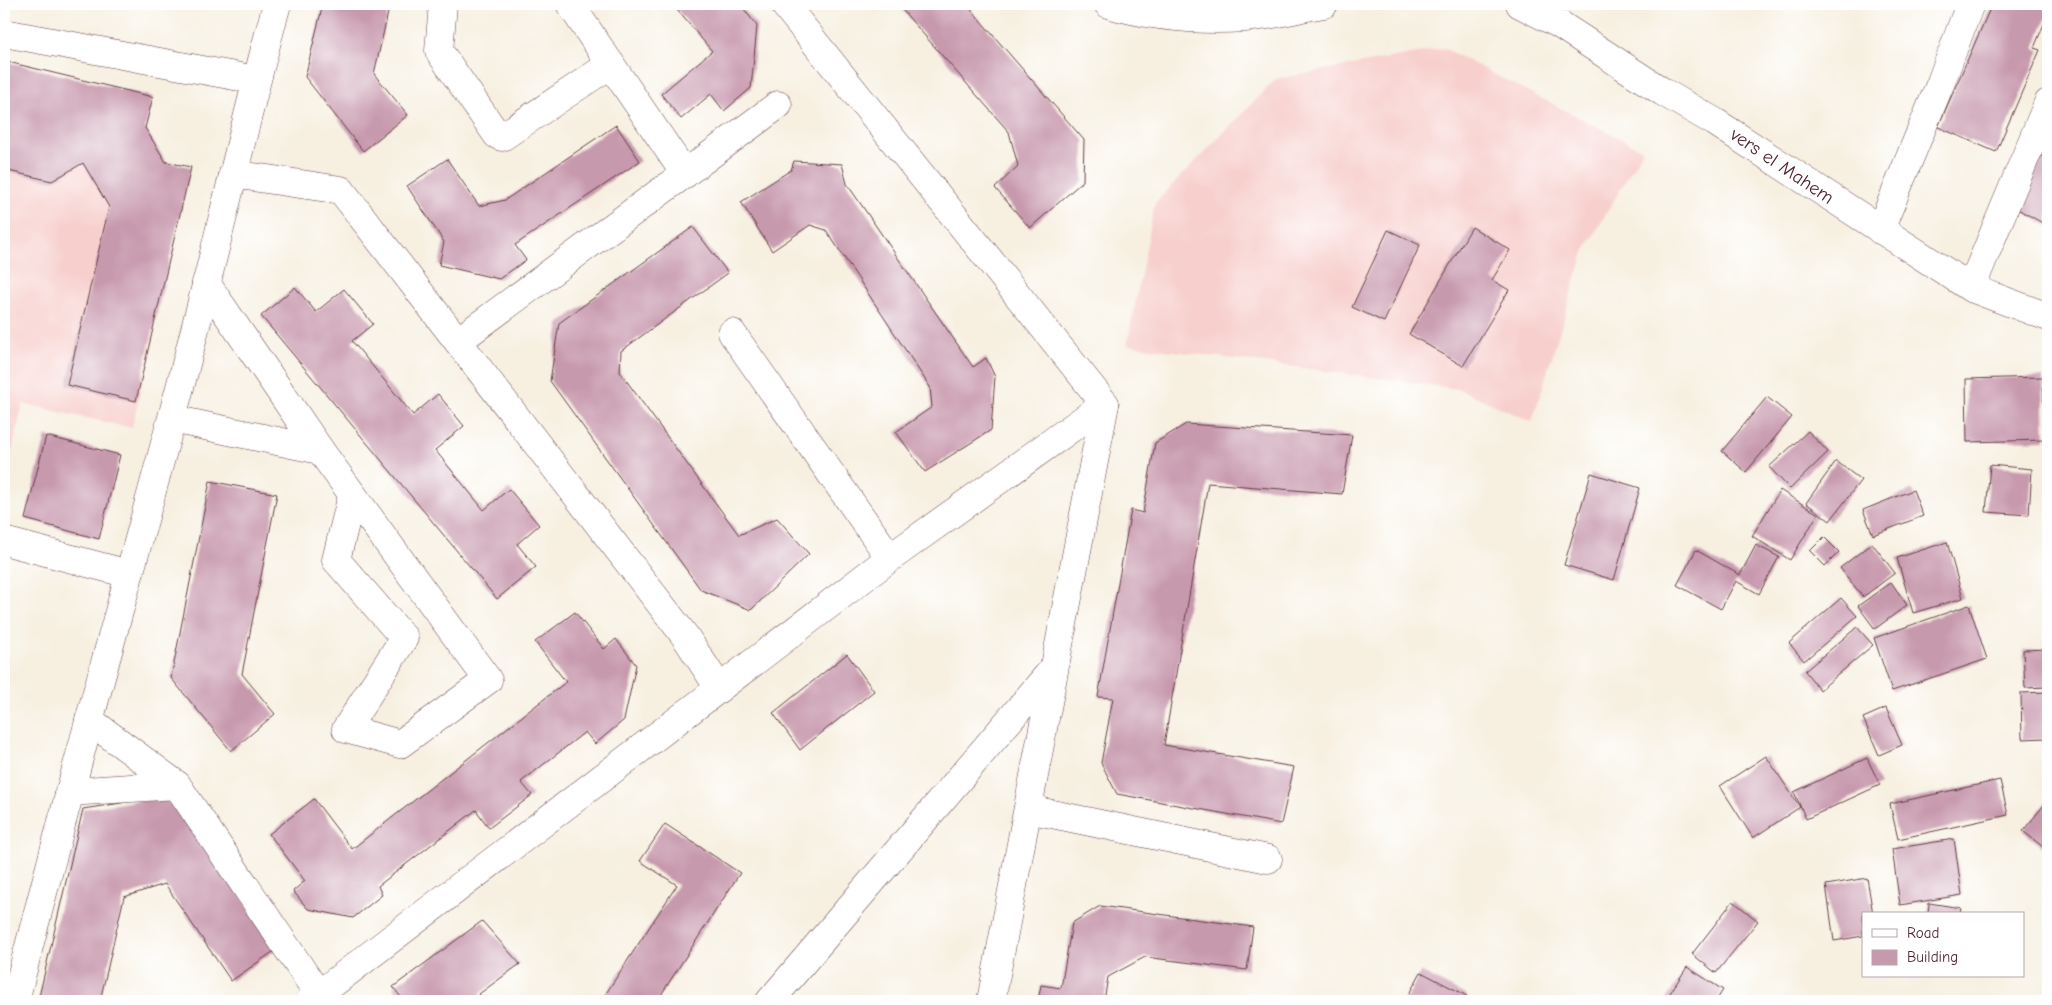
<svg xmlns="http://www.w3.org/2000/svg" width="2052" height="1005" viewBox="0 0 2052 1005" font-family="'Comic Neue',sans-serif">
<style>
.built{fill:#f7d0ce}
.building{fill:#c799ad}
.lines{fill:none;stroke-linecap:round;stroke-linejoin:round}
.minor-casing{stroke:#643e46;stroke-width:29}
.minor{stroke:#fff;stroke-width:28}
.labels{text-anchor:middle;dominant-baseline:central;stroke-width:4;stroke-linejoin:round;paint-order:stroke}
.street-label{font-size:19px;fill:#4a1f2b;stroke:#fff}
</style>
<rect width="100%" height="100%" fill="#fff"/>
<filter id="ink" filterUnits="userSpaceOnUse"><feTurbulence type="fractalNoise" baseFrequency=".02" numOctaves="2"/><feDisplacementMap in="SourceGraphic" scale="10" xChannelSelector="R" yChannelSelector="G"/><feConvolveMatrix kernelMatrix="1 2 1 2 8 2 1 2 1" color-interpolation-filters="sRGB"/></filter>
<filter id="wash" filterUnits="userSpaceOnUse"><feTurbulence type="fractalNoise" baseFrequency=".0096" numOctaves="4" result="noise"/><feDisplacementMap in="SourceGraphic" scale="20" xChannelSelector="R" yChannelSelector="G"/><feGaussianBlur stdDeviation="1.12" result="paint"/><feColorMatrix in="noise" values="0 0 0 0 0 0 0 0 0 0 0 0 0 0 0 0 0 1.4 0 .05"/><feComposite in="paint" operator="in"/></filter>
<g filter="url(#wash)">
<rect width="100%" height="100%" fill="#f7f0e1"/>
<g class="built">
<polygon points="1443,48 1643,150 1584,252 1532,422 1459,389 1127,345 1155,203 1276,79"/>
<polygon points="4,61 153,97 145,128 166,162 191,167 132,428 23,404 4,485"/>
</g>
<g id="blocks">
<g class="building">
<polygon points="323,4 390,4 374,74 408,115 363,151 305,77"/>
<polygon points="672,4 740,4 757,26 751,88 724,111 711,94 681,119 661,94 712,51"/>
<polygon points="897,4 966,4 1084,140 1083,181 1030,228 995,188 1018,166 1009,132"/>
<polygon points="1992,4 2048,4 2048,14 2034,48 2040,50 1996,152 1938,127"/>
<polygon points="4,61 153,97 145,128 166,162 191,167 136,401 67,385 109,207 83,163 52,181 4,170"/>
<polygon points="616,125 640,161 515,245 526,260 499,279 439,265 444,242 407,186 447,159 479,206 505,200"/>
<polygon points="2043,153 2048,156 2048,226 2012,206"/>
<polygon points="794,161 842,164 847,184 973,367 986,358 995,377 991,430 925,472 896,432 932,407 930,387 826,230 810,225 772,251 741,202 791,170"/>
<polygon points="693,227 728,273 621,351 620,372 739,535 777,518 809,554 751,610 701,590 550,381 559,323"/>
<polygon points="1472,227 1510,250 1492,280 1509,290 1463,366 1409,334"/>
<polygon points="1388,230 1420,245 1384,322 1352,307"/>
<polygon points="295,287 316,312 344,289 373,324 352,341 413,415 438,394 464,426 435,450 484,510 509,489 539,525 517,544 536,567 497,599 261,316"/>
<polygon points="2043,377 2045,440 1967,442 1966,379"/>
<polygon points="1767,397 1792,417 1746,472 1722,451"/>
<polygon points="1186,424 1352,435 1342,494 1208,483 1164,745 1294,767 1281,824 1117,794 1101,763 1113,698 1098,697 1131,510 1143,513 1155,443"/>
<polygon points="1808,431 1828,452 1790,489 1769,467"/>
<polygon points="46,436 120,455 99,539 25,519"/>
<polygon points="1836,461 1861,480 1830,521 1806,503"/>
<polygon points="1990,465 2032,469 2029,515 1986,512"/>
<polygon points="1591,473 1640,488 1614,580 1564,565"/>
<polygon points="210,481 277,494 242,674 275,714 231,751 171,678"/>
<polygon points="1780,490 1818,514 1790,560 1752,536"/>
<polygon points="1913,490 1923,516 1873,535 1863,510"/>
<polygon points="1824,537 1839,552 1825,566 1810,551"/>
<polygon points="1947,542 1963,598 1913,613 1897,558"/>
<polygon points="1872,543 1895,573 1863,597 1840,568"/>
<polygon points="1756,545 1779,557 1759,594 1736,581 1721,609 1677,585 1696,550 1740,575"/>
<polygon points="1891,582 1907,605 1875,629 1858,606"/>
<polygon points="1841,598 1857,616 1804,661 1789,643"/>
<polygon points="1969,605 1987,659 1892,691 1874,638"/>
<polygon points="575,612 604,649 616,639 636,665 624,720 595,744 585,732 521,782 532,795 489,828 476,810 378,886 382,895 353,918 308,909 293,891 305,881 269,834 314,799 352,849 566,682 535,642"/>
<polygon points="1857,627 1873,645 1820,690 1805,671"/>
<polygon points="2048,649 2048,687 2025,688 2023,650"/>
<polygon points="847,654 874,691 800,750 773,713"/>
<polygon points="2048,692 2048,738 2022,739 2021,693"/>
<polygon points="1886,708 1902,745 1879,755 1863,718"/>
<polygon points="1766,756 1800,807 1753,838 1720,786"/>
<polygon points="1867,758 1880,785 1806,819 1794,792"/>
<polygon points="2000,780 2008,815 1898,839 1890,804"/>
<polygon points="172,795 277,949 231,981 165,884 124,897 100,1001 38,1001 83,809"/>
<polygon points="2048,800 2048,851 2023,831"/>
<polygon points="665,824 740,873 657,1001 601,1001 677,885 640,861"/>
<polygon points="1954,839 1962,895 1900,905 1892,849"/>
<polygon points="1867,878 1873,914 1863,914 1863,936 1834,941 1826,885"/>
<polygon points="1733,901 1758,921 1716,973 1692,954"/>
<polygon points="1929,903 1961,908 1960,914 1928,914"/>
<polygon points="1100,906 1253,927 1247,970 1145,957 1108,977 1104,1001 1038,1001 1041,985 1061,988 1072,923"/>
<polygon points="482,921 520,964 479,994 485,1001 404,1001 393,987"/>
<polygon points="1687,967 1723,990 1716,1001 1665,1001"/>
<polygon points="1421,972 1467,996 1464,1001 1405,1001"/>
</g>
</g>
</g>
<g filter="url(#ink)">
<use href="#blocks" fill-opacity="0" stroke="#643e46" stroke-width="1"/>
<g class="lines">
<g class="minor-casing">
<g id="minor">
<polyline points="443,4 439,51 497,135 502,137 611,64"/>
<polyline points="570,4 685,174"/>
<polyline points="784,4 1105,404 991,1001"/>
<path d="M 1108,4 C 1153,17 1198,21 1245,18 C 1271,16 1298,8 1324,4"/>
<polyline points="1520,4 1559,24 1663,92 1715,122 1971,288 2048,317"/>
<polyline points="4,33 256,80"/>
<polyline points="233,174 341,190 685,636 719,688"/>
<polyline points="1880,230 1941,82 1970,4"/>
<polyline points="206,283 320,450"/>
<polyline points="1971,288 2048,103"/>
<polyline points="732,333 890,558"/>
<polyline points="458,341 778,105"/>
<polyline points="172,419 320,450 488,680 400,744 346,729 404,638 336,560 352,495"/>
<polyline points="4,541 129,574"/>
<polyline points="89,720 177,785"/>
<polyline points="69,792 177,785 323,1001"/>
<polyline points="1028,809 1268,859"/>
<path d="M 15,1001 C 64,807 119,614 171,421 C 209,282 239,142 277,4"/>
<polyline points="310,1001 890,558 1105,404"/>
<polyline points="770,1001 1053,669"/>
</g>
</g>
<use href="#minor" class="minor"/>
</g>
</g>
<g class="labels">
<g class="street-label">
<text transform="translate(1782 166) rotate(34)">vers el Mahem</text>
</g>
</g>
<rect width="2052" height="1005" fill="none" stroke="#fff" stroke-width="20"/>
<rect x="1862" y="912" width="162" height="65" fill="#ffffff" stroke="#b7a5aa"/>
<rect x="1872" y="929" width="25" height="8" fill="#ffffff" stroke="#b7a5aa"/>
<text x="1907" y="938" font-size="15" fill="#4a1f2b">Road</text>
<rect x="1872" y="950" width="25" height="15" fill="#c799ad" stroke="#b7a5aa"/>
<text x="1907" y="962" font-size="15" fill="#4a1f2b">Building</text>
</svg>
